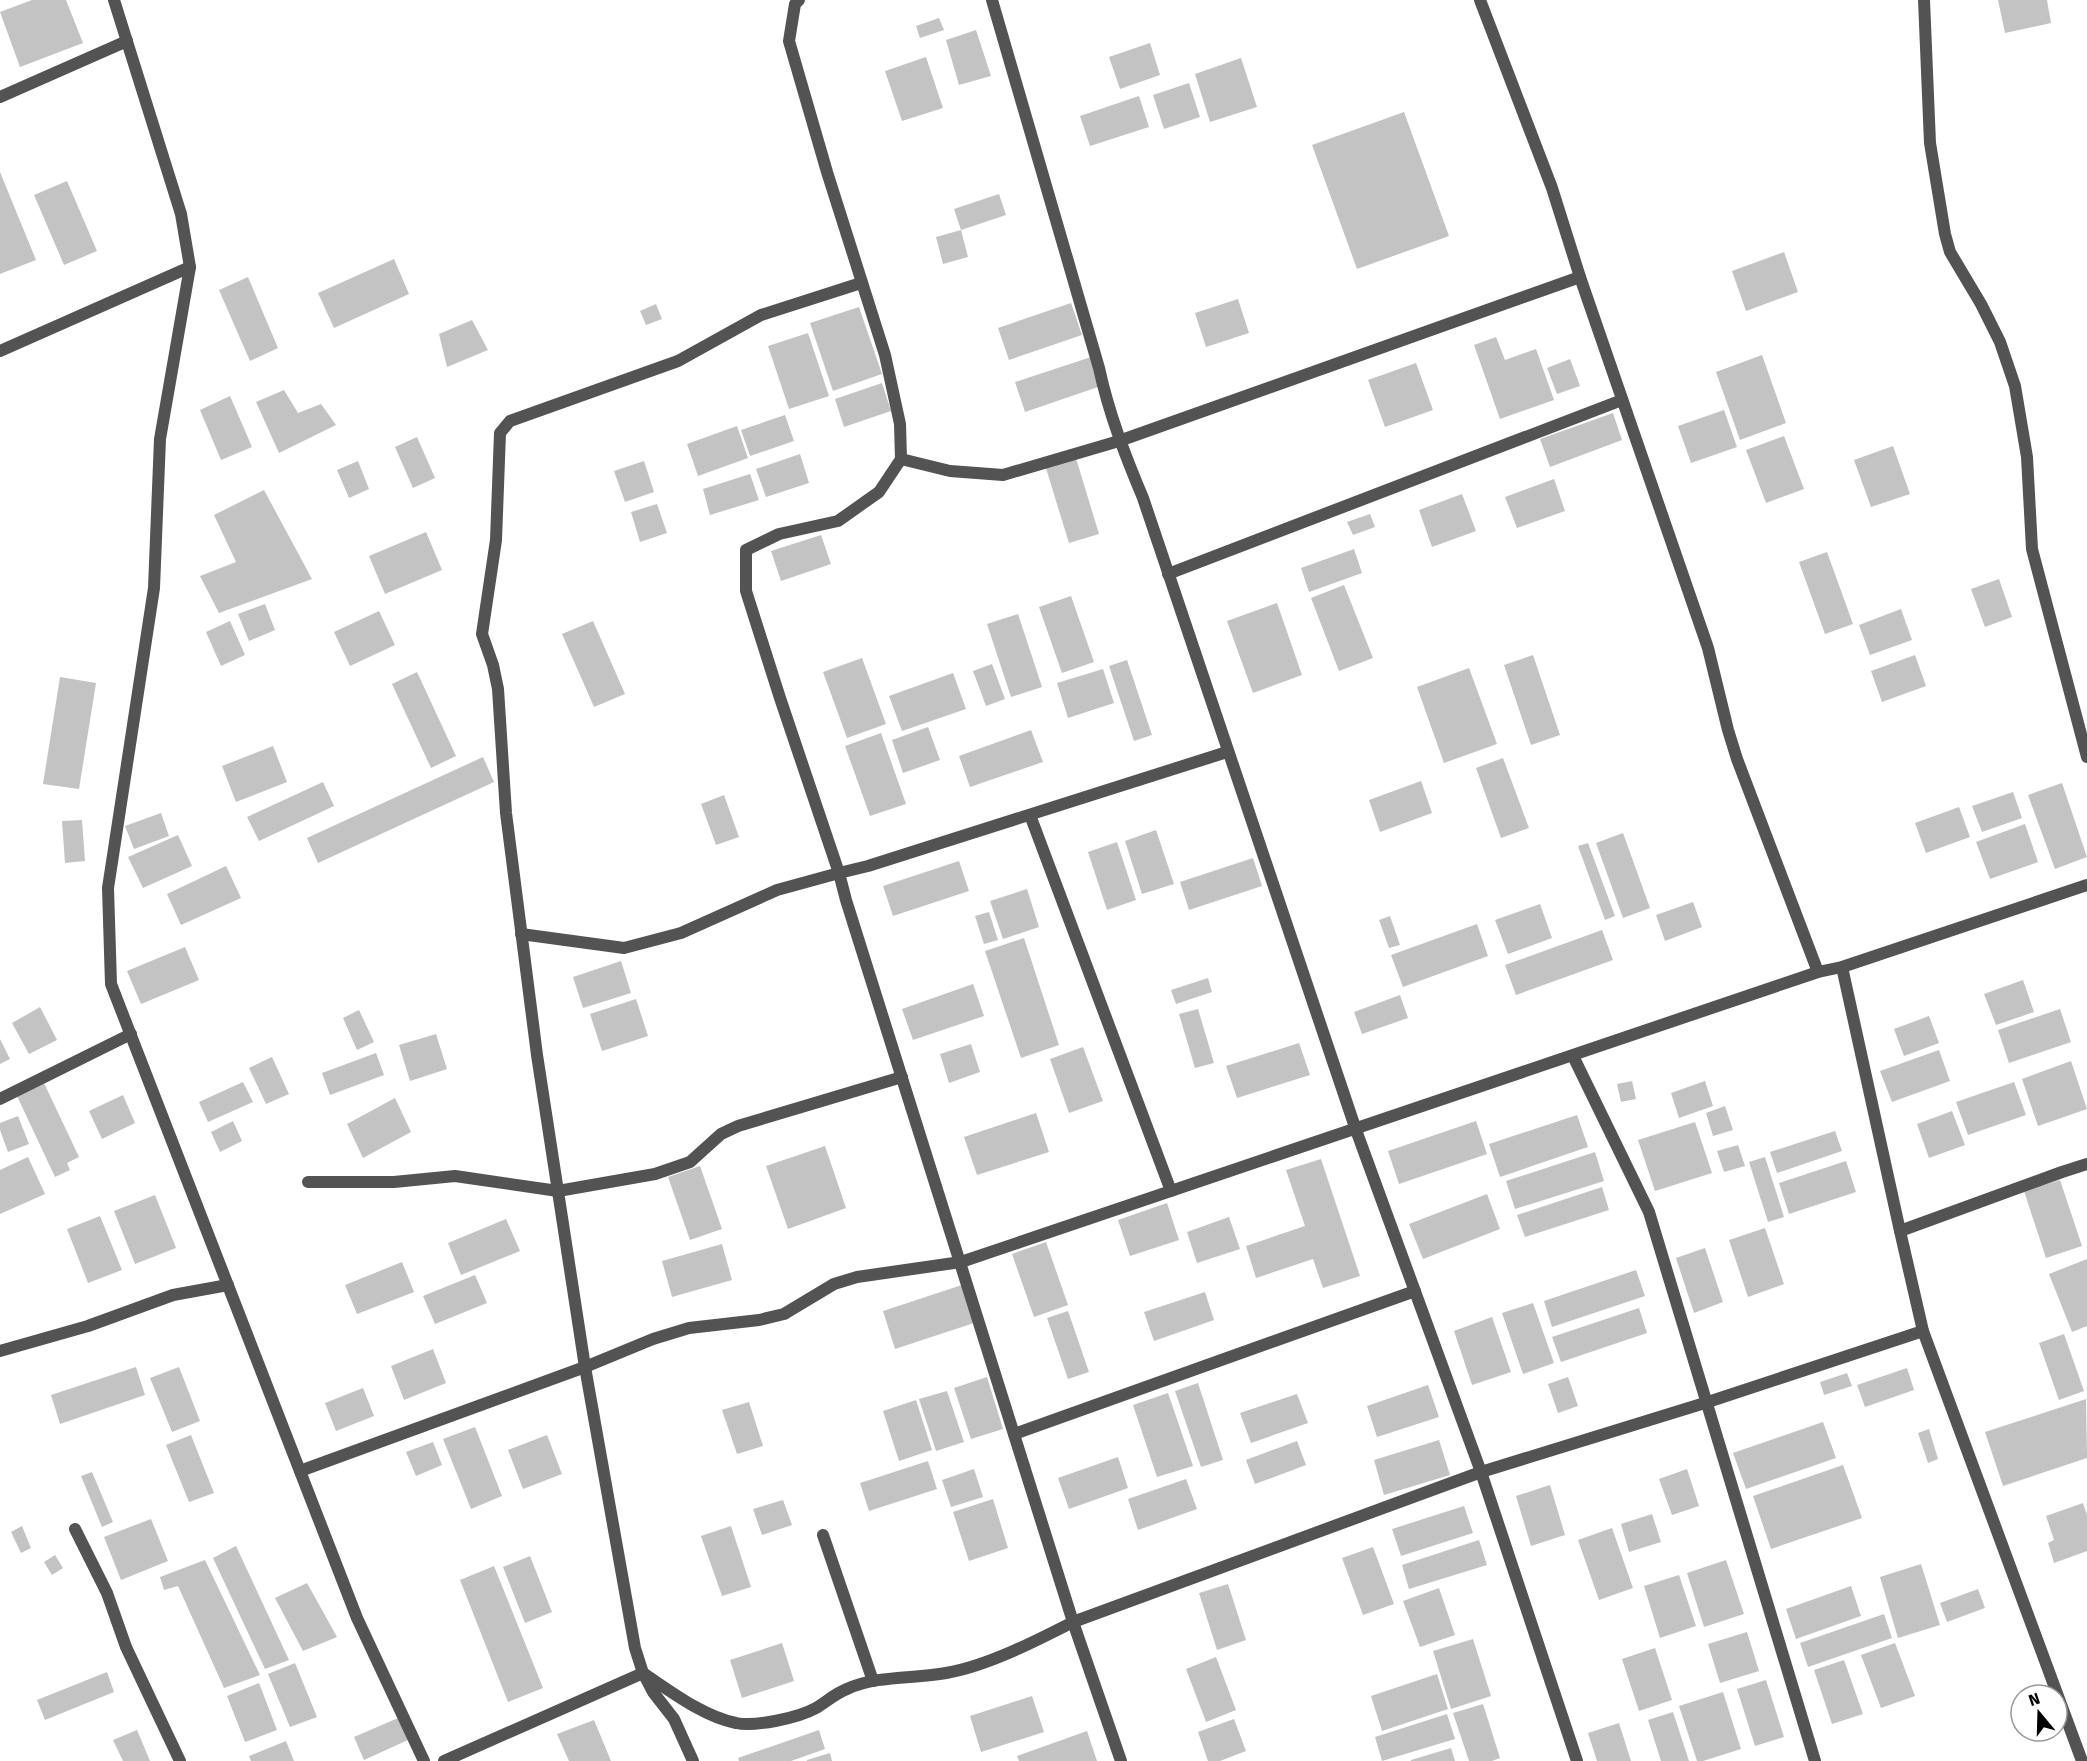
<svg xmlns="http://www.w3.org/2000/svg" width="2087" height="1761" viewBox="0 0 2087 1761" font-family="'Fira Sans',sans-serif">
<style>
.building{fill:#c3c3c3}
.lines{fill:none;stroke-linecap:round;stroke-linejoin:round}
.minor{stroke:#535353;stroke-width:12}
</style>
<rect width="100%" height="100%" fill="#fff"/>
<g class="building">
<polygon points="32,0 66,0 83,43 20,67 0,12"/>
<polygon points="1998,0 2047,0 2051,23 2005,33"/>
<polygon points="939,18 944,30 920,38 916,26"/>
<polygon points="976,30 991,76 959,85 946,40"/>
<polygon points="1150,43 1160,75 1120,89 1109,57"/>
<polygon points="926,57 943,108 902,121 885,71"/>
<polygon points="1241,58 1257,107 1210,122 1195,74"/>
<polygon points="1189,83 1200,117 1164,129 1153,95"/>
<polygon points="1139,96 1149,127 1090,146 1080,116"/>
<polygon points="1404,112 1449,236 1357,269 1312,145"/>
<polygon points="0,172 36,260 0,274"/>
<polygon points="67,181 97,251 64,265 34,195"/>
<polygon points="999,194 1006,215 961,230 968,257 943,264 936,237 961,230 954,209"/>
<polygon points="1784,252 1798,292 1746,311 1732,271"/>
<polygon points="394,259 409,294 334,328 318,293"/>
<polygon points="248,277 278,348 250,361 219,290"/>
<polygon points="1238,299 1249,333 1206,347 1195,313"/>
<polygon points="1071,303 1082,335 1009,360 998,328"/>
<polygon points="656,304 662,319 646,325 640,311"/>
<polygon points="859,307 882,374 833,391 810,323"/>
<polygon points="472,320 488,350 447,367 439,334"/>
<polygon points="808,333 829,396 789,409 768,346"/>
<polygon points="1496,337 1505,360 1536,349 1554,400 1500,419 1474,345"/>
<polygon points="1762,355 1786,423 1740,440 1716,372"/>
<polygon points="1091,357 1101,386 1025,412 1015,382"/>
<polygon points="1570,359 1580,386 1557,394 1547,368"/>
<polygon points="1416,363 1433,410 1385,427 1368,380"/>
<polygon points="882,383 891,411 844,427 835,399"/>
<polygon points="284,390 298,413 321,404 336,425 279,453 256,402"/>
<polygon points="230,396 252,447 221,460 200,410"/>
<polygon points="1724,410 1737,447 1691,463 1678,426"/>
<polygon points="1613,413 1622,440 1550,467 1540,439"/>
<polygon points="785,415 794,441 750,456 741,430"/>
<polygon points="737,426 748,458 698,476 687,444"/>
<polygon points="1784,436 1804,489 1766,503 1746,450"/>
<polygon points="417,437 435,478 413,488 395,447"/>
<polygon points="1893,446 1910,494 1871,507 1854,460"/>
<polygon points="800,454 809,483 766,497 756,469"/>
<polygon points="1075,455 1099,534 1069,543 1045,465"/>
<polygon points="358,461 369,489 349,498 337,470"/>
<polygon points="644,461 654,492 625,502 614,471"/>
<polygon points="750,474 759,500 710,515 703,489"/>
<polygon points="1554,479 1565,511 1517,528 1505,497"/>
<polygon points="264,490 312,579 219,613 200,576 236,562 214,515"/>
<polygon points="1462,494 1476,531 1432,547 1419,510"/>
<polygon points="657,504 667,533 640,542 631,512"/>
<polygon points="1370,514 1375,527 1353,535 1347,522"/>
<polygon points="426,532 442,570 385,594 369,556"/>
<polygon points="821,535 831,564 781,581 771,551"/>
<polygon points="1354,549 1362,573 1309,592 1301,568"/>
<polygon points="1827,552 1853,624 1825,634 1799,562"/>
<polygon points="1999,579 2012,617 1985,627 1971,589"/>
<polygon points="1344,585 1373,658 1339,671 1311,598"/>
<polygon points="1071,596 1094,662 1062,673 1039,607"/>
<polygon points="1277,603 1302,675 1253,693 1227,621"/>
<polygon points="265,604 275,630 249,641 238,614"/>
<polygon points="1901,609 1912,640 1870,655 1859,625"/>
<polygon points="379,611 395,645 350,666 334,632"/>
<polygon points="1018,614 1042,687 1011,697 987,624"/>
<polygon points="230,621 245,655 221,666 206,632"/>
<polygon points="593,621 625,694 594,707 562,634"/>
<polygon points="1533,655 1560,735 1531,745 1504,665"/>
<polygon points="1915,655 1926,686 1882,702 1871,671"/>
<polygon points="862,658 886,724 847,738 823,672"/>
<polygon points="1127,660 1152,735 1134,741 1109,666"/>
<polygon points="992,664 1005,699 986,706 973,671"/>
<polygon points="1469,668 1497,744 1444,763 1417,687"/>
<polygon points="1103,669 1114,703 1068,718 1057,683"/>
<polygon points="417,672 456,756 431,768 392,684"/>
<polygon points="953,673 966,709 902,731 889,696"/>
<polygon points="60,677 96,683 79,789 43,784"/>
<polygon points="928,727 940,760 903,773 892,740"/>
<polygon points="1031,730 1043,762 970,787 959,756"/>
<polygon points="881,733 906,804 870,816 845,746"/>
<polygon points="273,746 287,782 236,802 222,766"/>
<polygon points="483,757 494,782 318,863 307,838"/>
<polygon points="1503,758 1529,828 1501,838 1476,768"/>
<polygon points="1421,781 1432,813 1380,832 1369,800"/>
<polygon points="323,782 334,806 259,841 247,817"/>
<polygon points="2062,783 2087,857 2055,869 2028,795"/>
<polygon points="2013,792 2022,818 1982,832 1972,806"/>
<polygon points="724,795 739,837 716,845 701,804"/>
<polygon points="1959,807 1970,837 1926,853 1915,823"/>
<polygon points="161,813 169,836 134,849 125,826"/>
<polygon points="82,820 85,861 65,863 62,821"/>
<polygon points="2025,824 2038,862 1990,879 1976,842"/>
<polygon points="1156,830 1174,884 1142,894 1125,841"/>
<polygon points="1623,833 1650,908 1623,918 1596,843"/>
<polygon points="178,835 192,866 143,888 128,857"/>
<polygon points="1117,842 1136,900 1107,910 1088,852"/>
<polygon points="1588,843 1615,916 1605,920 1578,846"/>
<polygon points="1253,858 1262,886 1189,910 1180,882"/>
<polygon points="959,861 969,891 893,916 883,886"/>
<polygon points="226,866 241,898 181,925 167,894"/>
<polygon points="1027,889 1039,927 1003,939 990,901"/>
<polygon points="1693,902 1702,927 1665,941 1656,915"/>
<polygon points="1540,904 1552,938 1508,954 1495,920"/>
<polygon points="989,912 998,940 984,944 975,916"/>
<polygon points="1390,916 1400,945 1389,948 1379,920"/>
<polygon points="1477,924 1488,956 1403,987 1391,955"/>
<polygon points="1602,930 1613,960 1516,995 1505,965"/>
<polygon points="1024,938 1059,1045 1021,1058 985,951"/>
<polygon points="185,947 199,980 141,1004 127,971"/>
<polygon points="621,961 631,993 583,1008 573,977"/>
<polygon points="1208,978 1212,992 1176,1004 1171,990"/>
<polygon points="2023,980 2034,1012 1996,1025 1984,994"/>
<polygon points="973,984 984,1016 913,1040 902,1009"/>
<polygon points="1400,995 1408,1018 1362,1034 1354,1012"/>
<polygon points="636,999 648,1036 602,1051 590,1014"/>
<polygon points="40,1007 57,1040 29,1054 12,1023"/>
<polygon points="1198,1009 1214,1063 1195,1068 1179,1014"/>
<polygon points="2060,1009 2071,1042 2009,1063 1998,1030"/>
<polygon points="359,1010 374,1042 357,1050 343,1018"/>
<polygon points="1929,1016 1939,1043 1904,1056 1894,1029"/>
<polygon points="436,1034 447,1069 410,1081 399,1045"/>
<polygon points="0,1039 10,1059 0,1064"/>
<polygon points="1299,1043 1310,1075 1237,1098 1226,1066"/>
<polygon points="971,1044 980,1072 949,1083 940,1054"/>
<polygon points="1083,1047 1103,1101 1069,1113 1050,1059"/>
<polygon points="1939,1050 1950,1081 1892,1102 1880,1071"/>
<polygon points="376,1053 384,1075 330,1095 322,1073"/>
<polygon points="272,1057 289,1094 266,1104 249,1068"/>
<polygon points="2071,1061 2087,1109 2038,1126 2022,1079"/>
<polygon points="1632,1081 1636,1099 1621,1102 1617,1084"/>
<polygon points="1705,1081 1713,1106 1679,1118 1671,1093"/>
<polygon points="243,1082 253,1102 208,1122 199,1102"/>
<polygon points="2014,1082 2026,1115 1968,1135 1956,1102"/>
<polygon points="44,1083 79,1157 67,1163 70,1170 55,1177 17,1096"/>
<polygon points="123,1095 135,1123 102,1139 89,1111"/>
<polygon points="395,1098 411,1132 363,1158 347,1124"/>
<polygon points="1725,1106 1733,1130 1713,1136 1706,1113"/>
<polygon points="1952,1111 1965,1145 1929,1158 1917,1124"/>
<polygon points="1036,1113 1049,1152 977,1175 964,1137"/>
<polygon points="1577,1115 1588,1147 1500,1177 1489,1144"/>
<polygon points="18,1116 29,1144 8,1152 0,1130 0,1123"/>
<polygon points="233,1121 242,1141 220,1152 211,1132"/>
<polygon points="1476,1121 1487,1154 1399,1184 1388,1151"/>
<polygon points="1695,1122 1712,1173 1655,1191 1638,1140"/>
<polygon points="1835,1131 1842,1151 1777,1173 1770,1152"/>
<polygon points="1738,1145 1745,1166 1724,1172 1717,1151"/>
<polygon points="825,1146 846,1208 788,1229 766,1166"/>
<polygon points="1595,1152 1604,1181 1515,1209 1506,1181"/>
<polygon points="28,1157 45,1194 0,1214 0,1170"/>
<polygon points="1765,1157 1784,1217 1768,1222 1749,1162"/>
<polygon points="1321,1159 1360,1276 1323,1288 1313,1259 1256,1278 1246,1246 1305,1226 1286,1170"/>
<polygon points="1846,1161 1856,1192 1789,1214 1779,1183"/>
<polygon points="700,1166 722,1229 690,1240 668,1177"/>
<polygon points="2060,1180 2082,1246 2046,1258 2024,1191"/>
<polygon points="1602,1187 1609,1210 1525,1237 1517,1215"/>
<polygon points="1487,1194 1500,1229 1423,1259 1409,1224"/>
<polygon points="155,1195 176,1248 135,1264 114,1211"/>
<polygon points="1167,1203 1179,1240 1130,1256 1118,1220"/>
<polygon points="100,1216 122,1270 88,1283 67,1229"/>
<polygon points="1229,1217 1240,1249 1197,1263 1187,1232"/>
<polygon points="506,1219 520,1251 461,1275 448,1243"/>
<polygon points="1765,1228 1784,1284 1748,1297 1729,1240"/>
<polygon points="1046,1242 1068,1305 1034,1317 1012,1254"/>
<polygon points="722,1244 732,1280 672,1297 662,1261"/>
<polygon points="1705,1248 1723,1302 1694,1313 1676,1258"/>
<polygon points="2087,1259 2087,1326 2072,1332 2049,1274"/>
<polygon points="402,1262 414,1292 357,1314 345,1285"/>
<polygon points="1636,1270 1645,1296 1552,1327 1544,1301"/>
<polygon points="475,1275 487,1303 435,1324 423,1296"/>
<polygon points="962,1285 974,1323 895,1349 883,1311"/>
<polygon points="1205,1292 1214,1320 1154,1341 1144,1312"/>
<polygon points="1533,1303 1554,1363 1523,1374 1502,1313"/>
<polygon points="1639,1308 1647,1333 1561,1362 1552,1337"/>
<polygon points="1068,1311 1089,1372 1068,1379 1047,1318"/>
<polygon points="1492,1317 1511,1372 1472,1385 1454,1331"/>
<polygon points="2064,1334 2084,1391 2059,1400 2039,1343"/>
<polygon points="433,1349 446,1383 404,1400 391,1366"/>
<polygon points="136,1367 145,1395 60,1424 51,1395"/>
<polygon points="179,1367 200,1421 172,1432 150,1378"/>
<polygon points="1907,1368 1914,1390 1865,1407 1857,1385"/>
<polygon points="1847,1373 1852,1386 1824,1395 1820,1382"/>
<polygon points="987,1377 1003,1429 971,1439 954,1388"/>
<polygon points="1568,1377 1578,1406 1558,1413 1548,1384"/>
<polygon points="1198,1383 1223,1460 1201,1467 1175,1391"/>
<polygon points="1428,1385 1439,1417 1377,1437 1367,1406"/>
<polygon points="363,1388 374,1416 336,1431 325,1403"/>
<polygon points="947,1391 964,1442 936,1451 919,1399"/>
<polygon points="1168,1393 1193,1466 1157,1477 1133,1405"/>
<polygon points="1297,1394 1308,1423 1251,1443 1240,1413"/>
<polygon points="2086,1399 2087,1458 2003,1486 1985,1432"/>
<polygon points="916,1400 932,1450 899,1461 883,1411"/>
<polygon points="749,1402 763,1446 737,1454 722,1410"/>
<polygon points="1823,1422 1836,1458 1746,1489 1733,1453"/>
<polygon points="475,1427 502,1496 471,1509 443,1439"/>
<polygon points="1929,1429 1938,1459 1928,1463 1918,1433"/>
<polygon points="191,1435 214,1493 189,1502 166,1445"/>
<polygon points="547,1435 562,1474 523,1489 508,1450"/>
<polygon points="1439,1440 1450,1475 1384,1495 1374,1460"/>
<polygon points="1297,1441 1306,1465 1255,1484 1246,1460"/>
<polygon points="433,1442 442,1465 416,1476 406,1452"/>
<polygon points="1118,1457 1128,1488 1069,1509 1058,1478"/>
<polygon points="928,1461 937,1489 869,1511 860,1483"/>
<polygon points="1843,1465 1862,1518 1771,1549 1753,1496"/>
<polygon points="974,1469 983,1497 951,1507 942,1480"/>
<polygon points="1687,1469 1699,1506 1672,1515 1659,1479"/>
<polygon points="92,1472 113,1522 102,1527 81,1476"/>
<polygon points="1186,1479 1197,1509 1138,1530 1128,1499"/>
<polygon points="1550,1485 1565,1535 1531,1546 1516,1496"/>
<polygon points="993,1499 1008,1548 969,1561 953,1512"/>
<polygon points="783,1500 792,1525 762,1535 753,1509"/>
<polygon points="2083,1503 2087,1515 2087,1551 2054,1563 2048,1543 2054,1540 2046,1516"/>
<polygon points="1464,1506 1473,1533 1401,1556 1392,1529"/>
<polygon points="1652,1514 1661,1542 1629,1552 1621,1524"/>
<polygon points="151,1519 168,1561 121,1580 104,1537"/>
<polygon points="22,1526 31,1548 21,1553 11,1532"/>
<polygon points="731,1526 751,1587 722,1596 701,1536"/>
<polygon points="1612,1528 1633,1588 1599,1600 1578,1540"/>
<polygon points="1479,1540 1487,1565 1409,1589 1402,1565"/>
<polygon points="236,1546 289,1660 265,1669 213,1558"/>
<polygon points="1373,1547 1394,1604 1363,1615 1342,1558"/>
<polygon points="55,1555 63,1568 52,1575 44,1562"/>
<polygon points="530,1556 552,1612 525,1623 503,1567"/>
<polygon points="205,1560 260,1675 224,1688 178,1586 164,1590 160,1577"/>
<polygon points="1726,1560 1744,1614 1704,1627 1687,1573"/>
<polygon points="1921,1564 1940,1625 1898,1638 1880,1577"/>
<polygon points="494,1566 543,1688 508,1702 460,1580"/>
<polygon points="1679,1575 1696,1626 1660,1638 1644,1586"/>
<polygon points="307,1583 337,1637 303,1651 275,1598"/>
<polygon points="1228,1584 1246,1640 1217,1650 1199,1593"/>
<polygon points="1851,1586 1861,1616 1796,1639 1786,1609"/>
<polygon points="1439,1588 1455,1635 1420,1647 1403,1601"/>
<polygon points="1978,1589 1985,1608 1947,1622 1940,1603"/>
<polygon points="1884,1614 1892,1638 1808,1667 1800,1643"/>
<polygon points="1747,1632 1759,1671 1720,1683 1708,1644"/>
<polygon points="1473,1639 1491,1696 1451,1709 1433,1651"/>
<polygon points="782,1643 794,1681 742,1698 730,1660"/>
<polygon points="1895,1643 1915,1696 1881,1708 1861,1655"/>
<polygon points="1655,1648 1672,1700 1639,1711 1622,1659"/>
<polygon points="1216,1657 1236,1710 1206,1722 1186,1669"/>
<polygon points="1844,1660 1863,1714 1832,1724 1814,1670"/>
<polygon points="295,1663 317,1717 290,1727 268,1674"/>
<polygon points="107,1672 114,1692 45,1720 37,1700"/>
<polygon points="1437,1674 1448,1709 1382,1731 1371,1696"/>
<polygon points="1766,1680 1784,1737 1755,1746 1737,1689"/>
<polygon points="259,1683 277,1730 245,1742 227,1696"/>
<polygon points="1723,1692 1741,1749 1703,1761 1697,1761 1679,1706"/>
<polygon points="1032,1696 1044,1732 981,1752 970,1716"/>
<polygon points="1483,1704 1500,1758 1492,1761 1469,1761 1453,1713"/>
<polygon points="1673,1712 1689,1761 1661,1761 1648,1720"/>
<polygon points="1447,1714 1455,1739 1382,1761 1375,1737"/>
<polygon points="398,1718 408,1740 364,1760 354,1737"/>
<polygon points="1234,1719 1246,1751 1220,1761 1208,1761 1198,1732"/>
<polygon points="594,1720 611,1761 569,1761 557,1734"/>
<polygon points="1619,1723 1631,1761 1597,1761 1588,1733"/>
<polygon points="137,1730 150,1761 123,1761 113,1740"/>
<polygon points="819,1730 825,1749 791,1761 739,1761 738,1758"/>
<polygon points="1087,1731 1097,1761 1019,1761 1017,1756"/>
<polygon points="286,1741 294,1761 251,1761 249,1756"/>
<polygon points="1451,1748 1455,1761 1411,1761 1411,1760"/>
<polygon points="830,1753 832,1761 807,1761 807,1760"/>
</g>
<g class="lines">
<g class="minor">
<polyline points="114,0 181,214 190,267 160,439 154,588 108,888 111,984 357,1618 424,1761"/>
<path d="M 992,0 L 1099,368 C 1109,414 1125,455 1143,498 L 1356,1130 L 1481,1472 L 1577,1761"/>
<polyline points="1480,0 1552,188 1580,277 1708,648 1728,730 1737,759 1818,972"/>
<polyline points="1924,0 1930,143 1945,234 1950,252 1981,304 2000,342 2015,386 2027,457 2032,549 2087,757"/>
<polyline points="0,97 127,41"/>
<polyline points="0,351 190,267"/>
<polyline points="901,459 950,471 1003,475 1119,441 1580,277"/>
<polyline points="1168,574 1622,400"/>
<polyline points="1030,815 1171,1191"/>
<polyline points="521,934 624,948 681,933 777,890 839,873 780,698 746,591 746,550 779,534 838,521 879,492 901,459 900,424 885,355 827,172 789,41 795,4 799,0"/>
<polyline points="1842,967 1900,1231"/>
<polyline points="1573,1056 1649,1212 1815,1761"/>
<polyline points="0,1099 131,1034"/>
<polyline points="308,1182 394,1182 455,1176 558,1191 655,1174 690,1162 721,1134 738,1126 902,1077"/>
<polyline points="1923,1331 2082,1761"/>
<polyline points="0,1351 88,1326 173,1295 228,1285"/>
<polyline points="1014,1434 1415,1291"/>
<polyline points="300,1471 585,1367 653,1339 689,1328 759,1320 784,1314 834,1284 857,1277 961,1262 1818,972 1842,967 2087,885"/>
<polyline points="75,1529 107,1593 126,1647 180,1761"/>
<polyline points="823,1535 873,1681"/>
<path d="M 444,1761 L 643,1673 C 670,1691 704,1717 736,1723 C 755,1727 798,1718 816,1708 C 826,1702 836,1693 847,1689 C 877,1675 914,1679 946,1673 C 987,1666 1036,1641 1073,1622 L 1481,1472 L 1708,1402 L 1923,1331 L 1900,1231 L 2062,1172 L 2087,1164"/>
<polyline points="693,1761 674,1719 653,1692 643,1673 635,1648 585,1367 537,1055 506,813 498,689 493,665 482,634 496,540 500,433 510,421 678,361 761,315 861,283"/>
<polyline points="1121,1761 1073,1622 846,900 839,873 868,866 1227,752"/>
</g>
</g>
<g transform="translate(2039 1713) rotate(341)"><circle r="28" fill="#ffffff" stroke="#999999" stroke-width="1.5"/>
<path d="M0-4.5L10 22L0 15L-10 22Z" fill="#000000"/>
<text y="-9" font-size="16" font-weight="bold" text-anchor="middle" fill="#000000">N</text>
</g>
</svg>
